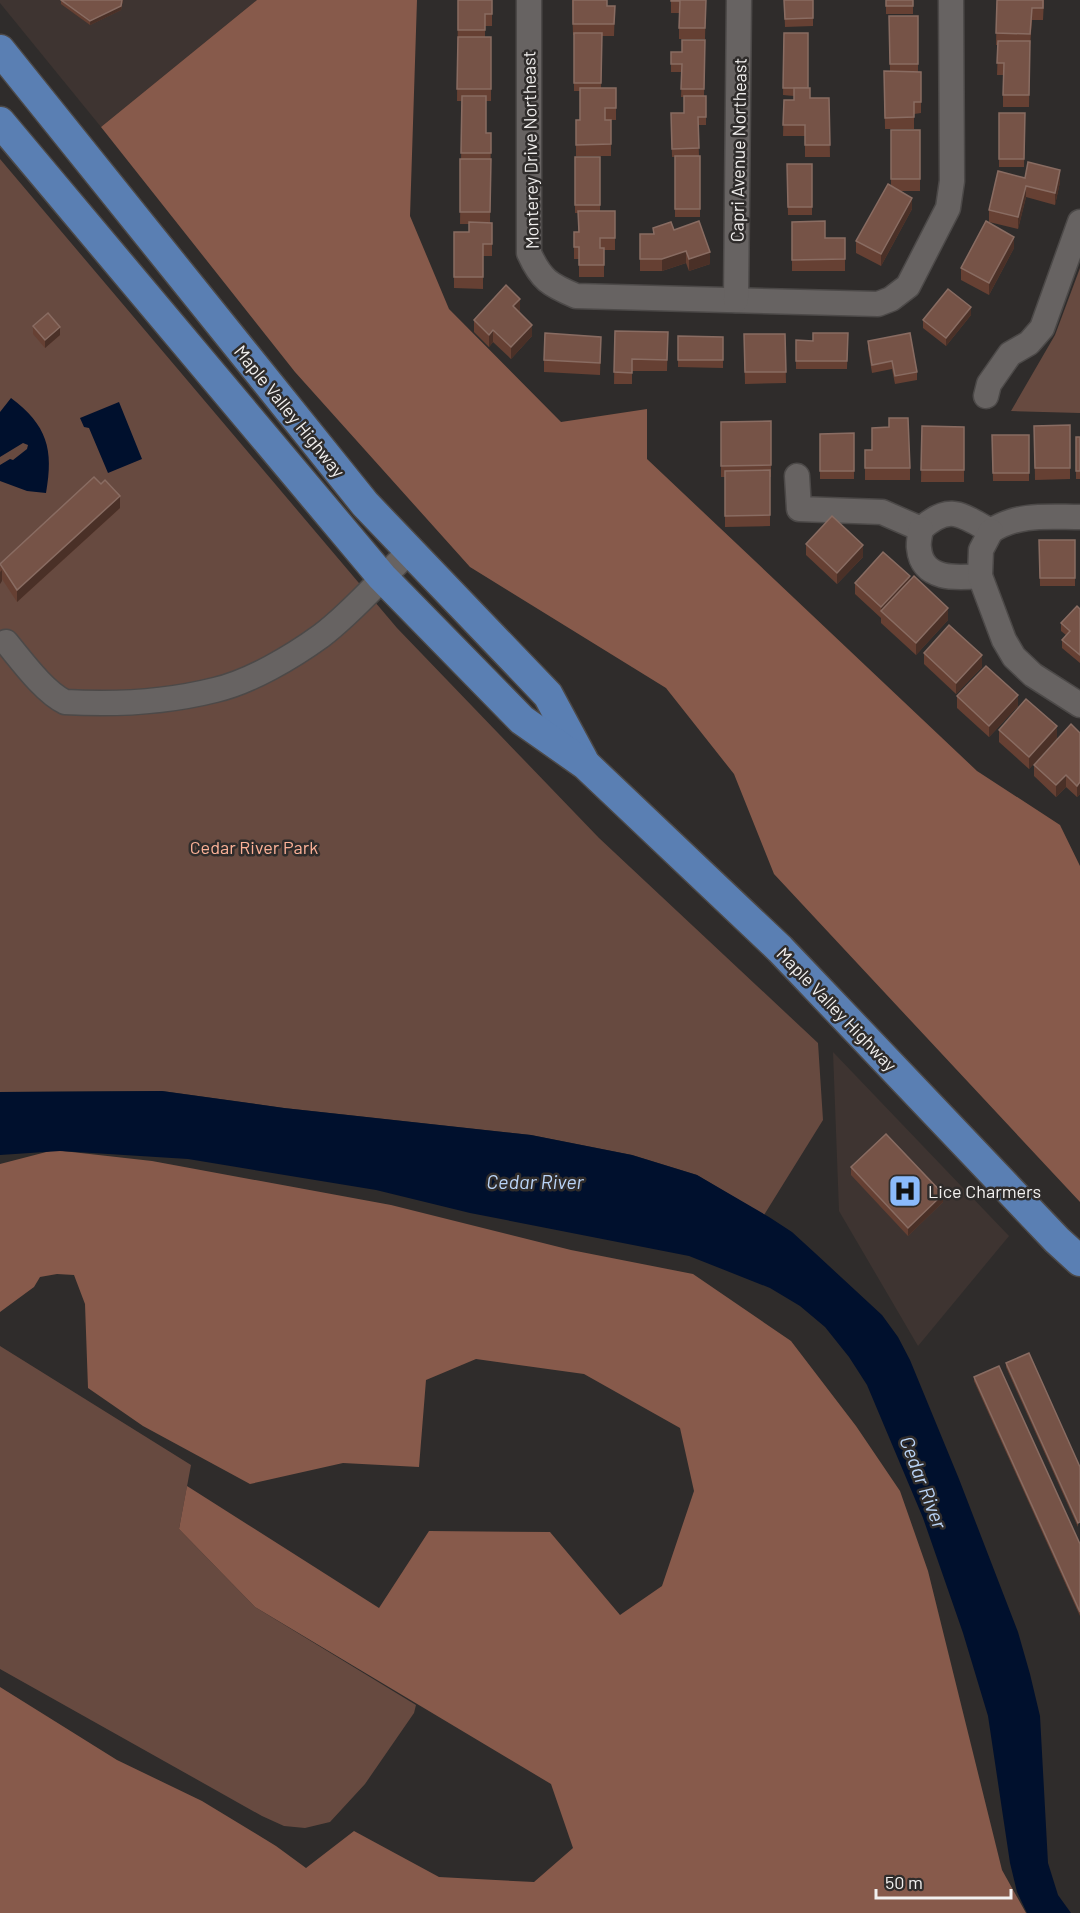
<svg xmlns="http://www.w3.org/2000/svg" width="1080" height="1913" viewBox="0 0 1080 1913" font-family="Barlow,sans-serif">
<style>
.built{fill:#3e3431}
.green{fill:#674a40}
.forest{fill:#875a4b}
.water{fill:#00102d}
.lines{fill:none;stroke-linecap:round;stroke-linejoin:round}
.minor-casing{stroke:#4c4948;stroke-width:27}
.major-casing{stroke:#4c4948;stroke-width:33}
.minor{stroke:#676362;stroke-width:24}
.major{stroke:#5a7fb3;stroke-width:30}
.wall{fill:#664033}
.shaded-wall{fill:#4a3027}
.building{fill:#765347;stroke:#896c62;stroke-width:1.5}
.labels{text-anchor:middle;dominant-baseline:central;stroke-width:5;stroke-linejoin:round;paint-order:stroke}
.street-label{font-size:18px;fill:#f2f0ef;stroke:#2f2c2b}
.park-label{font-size:18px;fill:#fcb298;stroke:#2f2c2b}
.poi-label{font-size:18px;fill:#f2f0ef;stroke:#2f2c2b;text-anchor:start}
.water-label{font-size:20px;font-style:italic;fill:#bad4f7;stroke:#2f2c2b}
</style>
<rect width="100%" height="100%" fill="#2f2c2b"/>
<g class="built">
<polygon points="0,0 257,0 101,127 0,3"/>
<polygon points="833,1052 1009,1236 918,1346 839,1211"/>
</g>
<g class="green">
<polygon points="0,159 397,628 599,838 818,1043 823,1120 764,1215 697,1175 632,1155 531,1135 284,1108 162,1091 0,1092"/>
<polygon points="1080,268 1080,413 1011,411 1055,335"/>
<polygon points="0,1346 191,1465 179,1529 255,1607 416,1705 414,1713 365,1784 330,1822 305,1828 284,1826 262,1816 0,1669"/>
</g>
<g class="forest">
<polygon points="257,0 417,0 410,216 449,309 561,422 647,409 647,459 977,771 1060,825 1080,866 1080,1202 774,874 734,774 666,688 470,567 295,372 101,127"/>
<polygon points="54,1150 152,1161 391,1205 571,1250 693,1274 791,1341 856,1426 900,1491 928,1571 1002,1870 1026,1913 0,1913 0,1687 117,1760 202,1801 276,1846 306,1868 354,1831 439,1877 534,1882 573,1848 551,1784 255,1607 179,1529 187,1486 379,1608 429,1531 550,1532 620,1615 662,1586 694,1491 680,1428 584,1374 476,1359 426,1380 419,1467 343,1463 250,1484 143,1426 88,1388 85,1304 74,1275 57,1274 40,1277 34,1287 0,1312 0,1164"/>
</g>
<g class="water">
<path d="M 11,398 C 47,425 54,449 46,493 L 27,491 L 0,481 L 0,465 L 10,459 L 13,460 L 27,449 L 28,445 L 23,443 L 0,457 L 0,412 Z"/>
<polygon points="119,402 142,459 108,473 89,428 84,427 80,418"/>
<polygon points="162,1091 284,1108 531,1135 632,1155 697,1175 769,1217 792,1232 815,1253 882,1315 898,1337 910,1360 959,1479 1018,1632 1030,1674 1040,1716 1048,1863 1058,1895 1071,1913 1027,1913 1017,1892 1010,1863 988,1716 963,1633 923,1518 867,1385 849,1357 825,1327 800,1306 770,1288 689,1256 470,1213 376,1190 188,1159 60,1151 0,1155 0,1092"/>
</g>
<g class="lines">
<g class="minor-casing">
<g id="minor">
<path d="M 529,0 L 529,253 C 541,280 550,285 576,296 L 878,304 L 891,299 L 908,286 L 948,208 L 952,181 L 951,0"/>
<polyline points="736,300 739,0"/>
<polyline points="986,396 989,384 1010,354 1029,343 1042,328 1080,222"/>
<path d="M 797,476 L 799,509 L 882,512 L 921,529 C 950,503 961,515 991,531 C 1018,513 1049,517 1080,517"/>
<path d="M 921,529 C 920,535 918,543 919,548 C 922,581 957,578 980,576"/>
<polyline points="991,531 981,550 980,576 1004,640 1014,657 1033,675 1080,705"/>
<path d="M 6,642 C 21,660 44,692 65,702 C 115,705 167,702 215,690 C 250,682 292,657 321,636 C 354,611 380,579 410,551"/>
</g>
</g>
<g class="major-casing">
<g id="major">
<polyline points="0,50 365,504 548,695 583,760"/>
<polyline points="0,122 382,577 522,720 586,765 780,949 1057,1240 1080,1261"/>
</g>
</g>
<use href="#minor" class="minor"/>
<use href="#major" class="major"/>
</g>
<g class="wall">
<polygon points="61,0 123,0 121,10 90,25 61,4"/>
<polygon points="458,0 492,0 492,26 485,26 485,37 491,37 491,101 486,101 486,133 491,133 490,223 492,223 492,256 483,256 483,289 454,288 454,232 469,232 469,224 460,224 462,101 457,101"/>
<polygon points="572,0 607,6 615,6 614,36 602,36 601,88 616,88 616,120 611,120 611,156 576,156 576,120 580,120 580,91 574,91 574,35 573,35"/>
<polygon points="671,0 706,0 705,39 679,39 679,13 671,13"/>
<polygon points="784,0 813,0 813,26 785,27"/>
<rect x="886" y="0" width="27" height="14"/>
<polygon points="997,0 1044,0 1043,20 1032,20 1030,46 1029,107 1003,107 1003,75 997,75 998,45 996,45"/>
<polygon points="889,16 918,16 918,72 921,72 921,113 914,114 914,129 885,129 884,71 890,71"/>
<polygon points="784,33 808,88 810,98 829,98 830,157 805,157 805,136 783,136 784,100 794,100 794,96 783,95"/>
<polygon points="705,40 704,96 706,96 706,125 698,125 699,156 700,156 700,217 675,217 675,157 672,157 671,113 684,113 684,97 681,97 682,72 671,72 671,52 682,52"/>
<polygon points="999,113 1025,113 1024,167 999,167"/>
<polygon points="891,130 920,130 920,191 900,191 912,209 881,266 856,253 856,241 891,186"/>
<polygon points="575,157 600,157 600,211 615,211 615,250 604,250 604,277 579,277 579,259 574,259 574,232 578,232 578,213 575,213"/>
<polygon points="787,164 812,164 812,215 788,215"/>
<polygon points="1025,178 1060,182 1055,205 1026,197 1018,229 989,222 989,210"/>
<polygon points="792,222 825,238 845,238 845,271 792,271"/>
<polygon points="653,228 674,230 710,264 689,271 686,263 662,271 640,271 640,234 653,234"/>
<polygon points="1014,248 989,295 961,280 961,268"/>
<polygon points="520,310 519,312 532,336 511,359 493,342 489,347 474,332 474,320"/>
<polygon points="971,315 946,346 923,328 923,320"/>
<polygon points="33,326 60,335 45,348 33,334"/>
<polygon points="615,331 668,332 667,371 632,371 632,384 614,384"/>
<polygon points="848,333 847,369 796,369 796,340 813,341"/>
<polygon points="744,334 785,334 786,383 745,384"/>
<polygon points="678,336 723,337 723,368 678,367"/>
<polygon points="601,337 600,375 544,372 544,360"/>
<polygon points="868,341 917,372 917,380 895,384 892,369 872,373 868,349"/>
<polygon points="771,421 771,477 770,477 770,526 725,527 725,477 721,477 721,422"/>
<polygon points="1070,425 1070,479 1035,480 1034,426"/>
<polygon points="922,426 964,427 964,482 921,482"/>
<polygon points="854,433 854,479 820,479 820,434"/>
<polygon points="992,435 1029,435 1029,481 993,481"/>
<rect x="1076" y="437" width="4" height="42"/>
<polygon points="865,450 910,468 910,480 865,480"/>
<polygon points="120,508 17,602 2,579 0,584 0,564"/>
<polygon points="1039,540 1075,540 1075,586 1040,586"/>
<polygon points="806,544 863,557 837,584 806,555"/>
<polygon points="910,580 948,620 916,655 881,623 881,618 855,594 855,583"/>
<polygon points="1080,609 1080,663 1062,648 1062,640 1066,635 1061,631 1061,623"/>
<polygon points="924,653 982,667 956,694 924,664"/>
<polygon points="957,696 1018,706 989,737 957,708"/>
<polygon points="999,730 1057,738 1029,769 999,742"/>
<polygon points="1080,733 1080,794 1077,797 1066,787 1056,797 1034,776 1034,765"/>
<polygon points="851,1167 943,1202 908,1236 851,1175"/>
<polygon points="1006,1363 1080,1467 1078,1527 1006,1367"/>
<polygon points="974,1377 1080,1544 1080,1616 974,1381"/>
</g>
<g class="shaded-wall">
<polygon points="123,0 121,10 90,25 90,21"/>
<polygon points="1060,170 1060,182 1055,205 1055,193"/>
<polygon points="1026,186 1026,197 1018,229 1018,217"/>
<polygon points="912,198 912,209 881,266 881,254"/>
<polygon points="1014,237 1014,248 989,295 989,283"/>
<polygon points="686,251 686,263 662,271 662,259"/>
<polygon points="710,252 710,264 689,271 689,259"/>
<polygon points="520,299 520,310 513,318 513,306"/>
<polygon points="971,307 971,315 946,346 946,338"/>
<polygon points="532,325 532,336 511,359 511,347"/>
<polygon points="60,327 60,335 45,348 45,340"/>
<polygon points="493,330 493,342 489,347 489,335"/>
<polygon points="120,496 120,508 17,602 17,590"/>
<polygon points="863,545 863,557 837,584 837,573"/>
<polygon points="2,570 2,581 0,584 0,572"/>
<polygon points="910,576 910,587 881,611 881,619 881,607"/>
<polygon points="948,608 948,620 916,655 916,643"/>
<polygon points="982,655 982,667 956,694 956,683"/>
<polygon points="1018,695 1018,706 989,737 989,726"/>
<polygon points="1057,726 1057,738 1029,769 1029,757"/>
<polygon points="1066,775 1066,787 1056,797 1056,785"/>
<polygon points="1080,782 1080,794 1077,797 1077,786"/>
<polygon points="943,1194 943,1202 908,1236 908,1228"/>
</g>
<g class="building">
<polygon points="61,0 122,0 121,6 90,21"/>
<polygon points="458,0 492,0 492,14 485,14 485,30 458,30"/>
<polygon points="573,0 607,0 607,6 615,6 614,24 573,24"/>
<polygon points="671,0 706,0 705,28 679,28 680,1 671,1"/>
<polygon points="784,0 813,0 813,18 785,19"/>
<rect x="886" y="0" width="27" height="6"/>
<polygon points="997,0 1043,0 1043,8 1032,8 1030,34 996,33"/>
<polygon points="889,16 918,16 918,64 890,64"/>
<polygon points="574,33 602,33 601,83 574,83"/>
<polygon points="784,33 808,33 808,88 783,88"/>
<polygon points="458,37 491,37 491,89 457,89"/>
<polygon points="682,40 705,40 704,89 681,89 682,64 671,64 671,52 682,52"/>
<polygon points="998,41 1030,41 1029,95 1003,95 1004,63 997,63"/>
<polygon points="884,71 921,72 921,102 914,102 914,117 885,118"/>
<polygon points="580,88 616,88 616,108 605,108 605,120 611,120 611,144 576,145 576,120 580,120"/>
<polygon points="794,88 810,88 810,98 829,98 830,145 805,145 805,125 783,125 784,100 794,100"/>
<polygon points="462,96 486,96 486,133 491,133 491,153 461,153"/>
<polygon points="684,96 706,96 706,117 698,117 699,148 672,149 671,113 684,113"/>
<polygon points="999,113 1025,113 1024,159 999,159"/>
<rect x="891" y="130" width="29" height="49"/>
<rect x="675" y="156" width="25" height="53"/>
<rect x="575" y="157" width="25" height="48"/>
<polygon points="460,159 491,159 490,212 460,212"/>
<polygon points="1028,162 1060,170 1055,193 1026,186 1018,217 989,210 998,171 1025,178"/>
<polygon points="787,164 812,164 812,207 788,207"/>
<polygon points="888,184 912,198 881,254 856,241"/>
<polygon points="578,211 615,211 615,238 600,238 600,248 604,248 604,265 579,265 579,247 574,247 574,232 579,232"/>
<polygon points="699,221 710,252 689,259 686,251 662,259 640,259 640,234 654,234 653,228 671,222 674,230"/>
<polygon points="825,221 825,238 845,238 845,259 792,260 792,222"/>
<polygon points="986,221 1014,237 989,283 961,268"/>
<polygon points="469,222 492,223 492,244 483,244 483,277 454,277 454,232 469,232"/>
<polygon points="506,285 520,299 513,306 532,325 511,347 493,330 489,335 474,320"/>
<polygon points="948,289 971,307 946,338 923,320"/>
<polygon points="48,313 60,327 45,340 33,326"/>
<polygon points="615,331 668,332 667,360 632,359 632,373 614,372"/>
<polygon points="545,333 601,337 600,363 544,360"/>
<polygon points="813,333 848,333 847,361 796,361 796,340 813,341"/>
<polygon points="910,333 917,372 895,376 892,361 872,365 868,341"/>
<polygon points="744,334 785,334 786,372 745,372"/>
<polygon points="678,336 723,337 723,360 678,360"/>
<polygon points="889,418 908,418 910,468 865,468 865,450 872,450 872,428 889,427"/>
<polygon points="771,421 771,465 721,466 721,422"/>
<polygon points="1070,425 1070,468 1035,468 1034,426"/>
<polygon points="922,426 964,427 964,470 921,470"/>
<polygon points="854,433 854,471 820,471 820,434"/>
<polygon points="992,435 1029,435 1029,473 993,473"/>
<rect x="1076" y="437" width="4" height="34"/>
<polygon points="770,470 770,515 725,516 725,471"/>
<polygon points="94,477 101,484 105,480 120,496 17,590 0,564"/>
<polygon points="832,516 863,545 837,573 806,544"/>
<polygon points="1039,540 1075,540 1075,578 1040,578"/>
<polygon points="883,552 910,576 881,607 855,583"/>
<polygon points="914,576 948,608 916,643 881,611"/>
<polygon points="1077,606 1080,609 1080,655 1062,640 1070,631 1061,623"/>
<polygon points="949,625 982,655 956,683 924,653"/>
<polygon points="986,666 1018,695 989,726 957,696"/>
<polygon points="1026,699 1057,726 1029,757 999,730"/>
<polygon points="1071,724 1080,733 1080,782 1077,786 1066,775 1056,785 1034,765"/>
<polygon points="886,1134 943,1194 908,1228 851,1167"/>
<polygon points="1029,1353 1080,1467 1080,1522 1078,1523 1006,1363"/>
<polygon points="999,1366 1080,1544 1080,1612 974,1377"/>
</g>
<defs>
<g id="hospital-square" transform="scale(1.725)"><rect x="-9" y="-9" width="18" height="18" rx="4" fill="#8abafc" stroke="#2f2c2b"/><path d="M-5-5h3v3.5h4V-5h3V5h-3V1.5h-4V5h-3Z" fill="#111"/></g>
</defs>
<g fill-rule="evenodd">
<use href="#hospital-square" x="905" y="1191"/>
</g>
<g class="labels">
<g class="street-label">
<text transform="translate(530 150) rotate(-91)">Monterey Drive Northeast</text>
<text transform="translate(738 150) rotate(-89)">Capri Avenue Northeast</text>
<text transform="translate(290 411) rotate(51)">Maple Valley Highway</text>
<text transform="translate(837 1009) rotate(46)">Maple Valley Highway</text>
</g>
<g class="park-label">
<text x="254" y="847">Cedar River Park</text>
</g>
<g class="poi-label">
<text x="928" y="1191">Lice Charmers</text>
</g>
<g class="water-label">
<text x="535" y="1181">Cedar River</text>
<text transform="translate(924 1482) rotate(69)">Cedar River</text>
</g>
</g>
<path d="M876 1889v9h135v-9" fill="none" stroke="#f2f0ef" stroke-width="3"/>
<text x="885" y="1889" font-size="18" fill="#f2f0ef" stroke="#2f2c2b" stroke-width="4.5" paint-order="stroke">50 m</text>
</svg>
